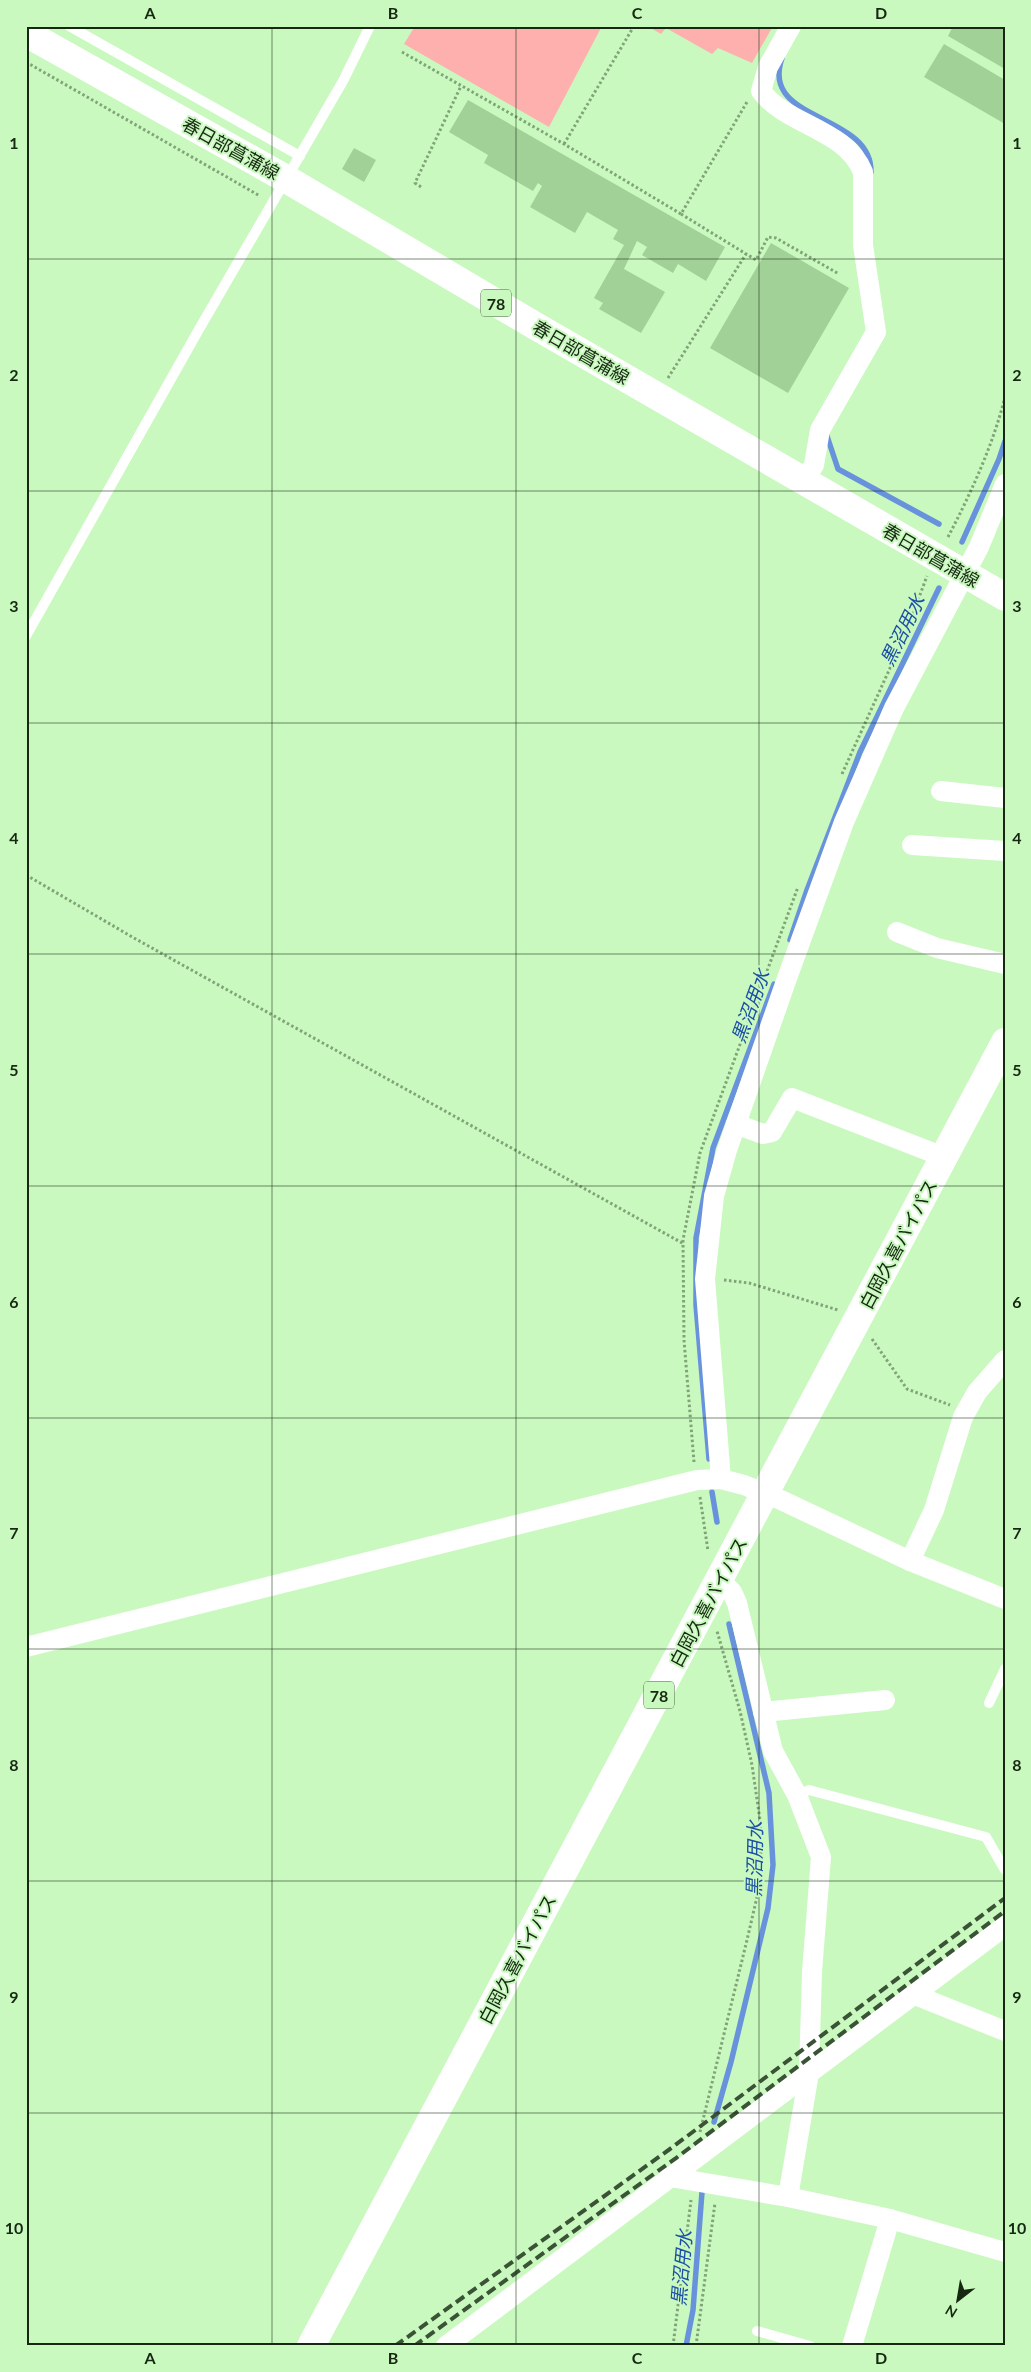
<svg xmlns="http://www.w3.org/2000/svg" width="1031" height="2372" viewBox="0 0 1031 2372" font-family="Lato,'Noto Sans JP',sans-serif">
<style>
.green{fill:#feb0af}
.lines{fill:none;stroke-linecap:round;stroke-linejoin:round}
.stream{stroke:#6893dc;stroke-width:5.5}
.building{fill:#a2d198}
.path{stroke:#80a478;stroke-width:3;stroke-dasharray:2.5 2.5;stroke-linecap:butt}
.lane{stroke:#fff;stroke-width:10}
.street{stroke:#fff;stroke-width:20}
.primary{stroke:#fff;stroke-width:28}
.rail{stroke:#3a5235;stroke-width:4;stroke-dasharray:10 5;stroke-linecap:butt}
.grid{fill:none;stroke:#162812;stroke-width:1;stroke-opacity:0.55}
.labels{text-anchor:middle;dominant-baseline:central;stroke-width:4;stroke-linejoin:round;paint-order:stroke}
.shield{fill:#c9f9bf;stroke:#4c6746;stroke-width:1}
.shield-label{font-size:16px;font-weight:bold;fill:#162812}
.street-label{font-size:18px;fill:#162812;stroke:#c9f9bf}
.water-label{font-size:19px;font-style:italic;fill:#1c50a6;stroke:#c9f9bf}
.neatline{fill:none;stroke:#162812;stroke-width:2}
.grid-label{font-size:16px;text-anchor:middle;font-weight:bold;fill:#162812}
</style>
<rect width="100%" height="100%" fill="#c9f9bf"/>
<g class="green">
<polygon points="415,26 602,26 549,127 404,44"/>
<polygon points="647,26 773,26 752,63 718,48 712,54 666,28 661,34"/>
</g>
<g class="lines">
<g class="stream">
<path d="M 782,58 C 759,123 872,112 871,172"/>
<polyline points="826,433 838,469 939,524"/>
<polyline points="962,542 999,459 1005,441"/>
<polyline points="790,940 807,890 860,752 939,588"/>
<polyline points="709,1459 696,1305 696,1238 713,1148 774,984"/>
<polyline points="712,1492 717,1522"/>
<polyline points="714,2122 731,2062 768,1908 773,1865 769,1793 729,1624"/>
<polyline points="686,2346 693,2310 702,2192"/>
</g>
</g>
<g class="building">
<polygon points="953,26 1005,26 1005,69 948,36"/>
<polygon points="944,44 1005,80 1005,124 924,77"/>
<polygon points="468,100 725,247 706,281 678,264 673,273 642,255 647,247 637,241 624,269 665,292 641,333 599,309 603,303 594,298 624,245 613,239 618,230 587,212 575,233 530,207 542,186 538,183 533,191 484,163 488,155 449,132"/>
<polygon points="354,148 376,160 364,182 342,169"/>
<polygon points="771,243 849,288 788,393 710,348"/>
</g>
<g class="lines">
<g class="path">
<polyline points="402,52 564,144 681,214 747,102"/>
<polyline points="26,62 260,196"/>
<polyline points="564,144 634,26"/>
<polyline points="421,187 415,183 461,86"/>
<polyline points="681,214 756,260 768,237 776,238 839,274"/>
<polyline points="668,378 746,254"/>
<path d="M 948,537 C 971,493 993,445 1005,397"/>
<polyline points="842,774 905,635 927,576"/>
<polyline points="26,875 134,938 684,1244"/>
<polyline points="724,1280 749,1283 838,1310"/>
<polyline points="872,1339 907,1389 950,1405"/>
<polyline points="694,1462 684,1340 683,1240 700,1153 798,887"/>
<polyline points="700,1497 708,1551"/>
<polyline points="700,2132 747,1940 757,1897 761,1864 760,1820 752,1765 740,1711 717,1631"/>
<polyline points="673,2346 691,2200"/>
<polyline points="696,2346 715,2203"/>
</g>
<g class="lane">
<polyline points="69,26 300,156"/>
<polyline points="26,636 198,331 343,81 370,26"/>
<polyline points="989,1703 1005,1669"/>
<polyline points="797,1795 809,1790 986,1837 1005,1870"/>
<polyline points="757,2331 810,2346"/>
</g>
<g class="street">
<path d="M 791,26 L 768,67 L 761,91 C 787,126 845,128 863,172 L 863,245 L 876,332 L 820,430 L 814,465 L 804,481"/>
<polyline points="941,791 1005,798"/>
<polyline points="912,845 1005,851"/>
<polyline points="897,932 937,948 1005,964"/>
<polyline points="736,1124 763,1134 772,1132 792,1098 944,1157"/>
<polyline points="721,1479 705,1279 714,1196 727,1150 786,981 844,822 894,708 979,547 1005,484"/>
<polyline points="910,1561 934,1510 963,1417 977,1392 1005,1360"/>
<polyline points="720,1580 732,1592 737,1603 773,1751 797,1795 821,1857 812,1972 809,2073 788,2197"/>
<polyline points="26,1647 697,1480 721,1479 744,1485 781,1500 910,1561 1005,1599"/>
<polyline points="763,1712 885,1700"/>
<polyline points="915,1995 1005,2031"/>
<polyline points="670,2177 788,2197 890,2219 1005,2252"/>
<polyline points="446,2346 1005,1926"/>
<polyline points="852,2346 890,2219"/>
</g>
<g class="primary">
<polyline points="26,33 288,180 539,328 1005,597"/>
<polyline points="311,2346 1005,1042"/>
</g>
<g class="rail">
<polyline points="395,2346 670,2149 1005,1898"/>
<polyline points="414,2346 676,2158 1005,1911"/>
</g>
</g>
<path class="grid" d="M 272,26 L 272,2346M 516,26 L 516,2346M 759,26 L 759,2346M 26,259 L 1005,259M 26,491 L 1005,491M 26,723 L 1005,723M 26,954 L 1005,954M 26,1186 L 1005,1186M 26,1418 L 1005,1418M 26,1649 L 1005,1649M 26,1881 L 1005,1881M 26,2113 L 1005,2113"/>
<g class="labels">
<g class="shield">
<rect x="481" y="289.5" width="30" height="27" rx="4"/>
<rect x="644" y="1681.5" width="30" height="27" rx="4"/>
</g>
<g class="shield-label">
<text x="496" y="303">78</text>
<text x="659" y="1695">78</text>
</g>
<g class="street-label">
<text transform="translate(231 148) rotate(29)">春日部菖蒲線</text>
<text transform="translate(581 352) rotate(30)">春日部菖蒲線</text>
<text transform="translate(931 555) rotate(30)">春日部菖蒲線</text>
<text transform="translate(898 1244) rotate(-62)">白岡久喜バイパス</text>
<text transform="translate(708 1602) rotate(-62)">白岡久喜バイパス</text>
<text transform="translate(517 1959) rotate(-62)">白岡久喜バイパス</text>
</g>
<g class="water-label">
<text transform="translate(902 630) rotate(-64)">黒沼用水</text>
<text transform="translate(750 1006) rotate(-70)">黒沼用水</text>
<text transform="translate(754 1859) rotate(-89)">黒沼用水</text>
<text transform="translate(681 2268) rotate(-85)">黒沼用水</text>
</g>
</g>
<rect width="1031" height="2372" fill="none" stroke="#c9f9bf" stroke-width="55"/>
<g transform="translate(958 2300) rotate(211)" stroke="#c9f9bf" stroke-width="4" paint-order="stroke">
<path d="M0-4L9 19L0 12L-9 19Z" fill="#162812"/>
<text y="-8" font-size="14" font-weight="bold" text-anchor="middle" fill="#162812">N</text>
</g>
<rect x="28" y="28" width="976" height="2316" class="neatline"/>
<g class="grid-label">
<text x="150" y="19">A</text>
<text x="393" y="19">B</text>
<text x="637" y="19">C</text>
<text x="881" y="19">D</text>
<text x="14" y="149">1</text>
<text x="1017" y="149">1</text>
<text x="14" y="381">2</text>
<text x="1017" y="381">2</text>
<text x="14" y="612">3</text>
<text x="1017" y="612">3</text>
<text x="14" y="844">4</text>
<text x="1017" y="844">4</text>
<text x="14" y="1076">5</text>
<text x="1017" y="1076">5</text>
<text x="14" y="1308">6</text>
<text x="1017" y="1308">6</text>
<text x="14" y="1539">7</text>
<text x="1017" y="1539">7</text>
<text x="14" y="1771">8</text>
<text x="1017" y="1771">8</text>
<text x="14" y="2003">9</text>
<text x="1017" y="2003">9</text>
<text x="14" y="2234">10</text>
<text x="1017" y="2234">10</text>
<text x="150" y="2364">A</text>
<text x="393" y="2364">B</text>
<text x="637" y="2364">C</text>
<text x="881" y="2364">D</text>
</g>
</svg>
